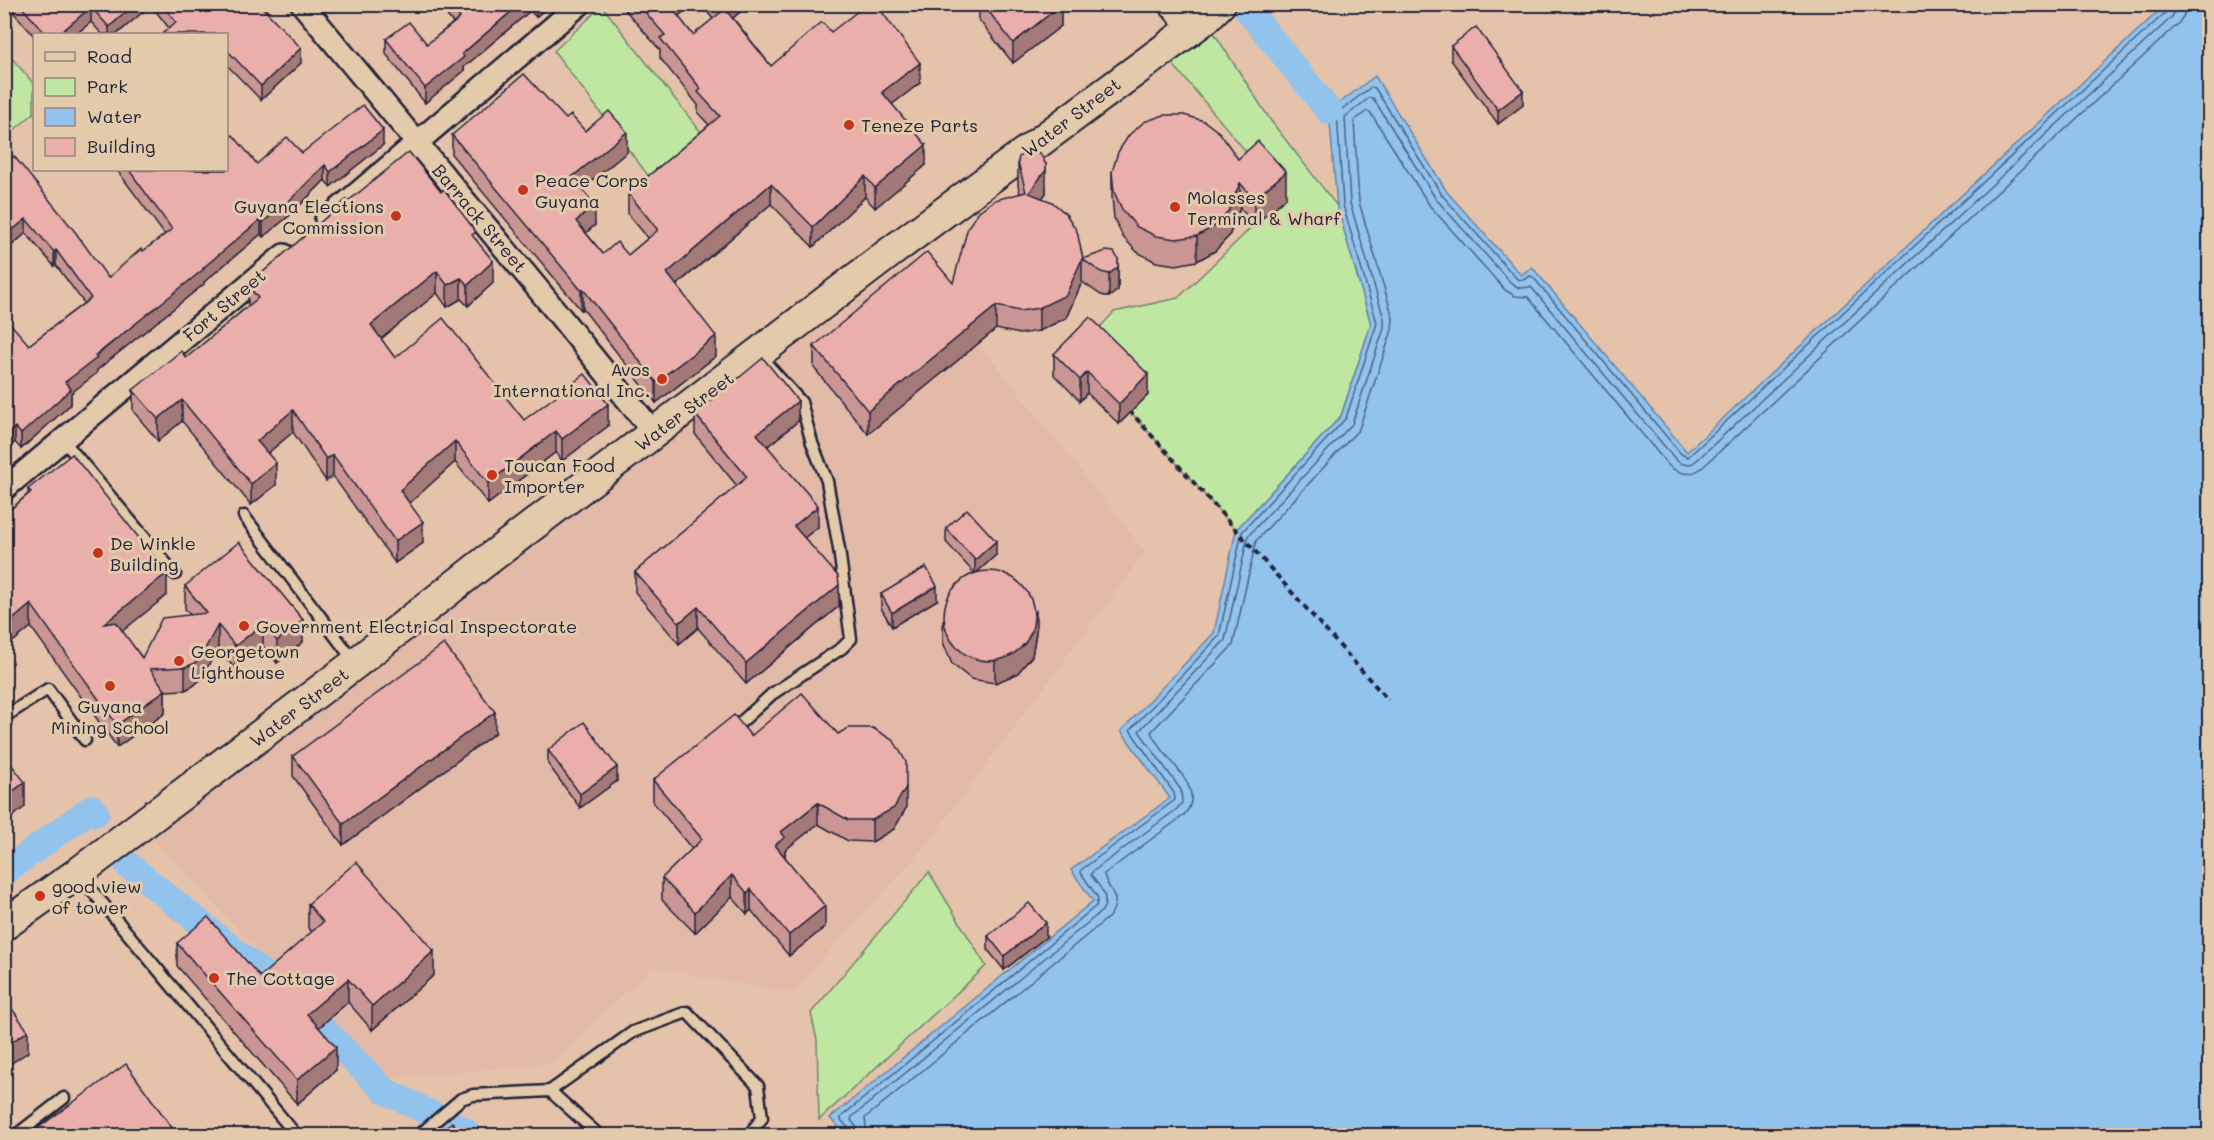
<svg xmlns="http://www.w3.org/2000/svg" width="2214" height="1140" viewBox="0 0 2214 1140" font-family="Mali,sans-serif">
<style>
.built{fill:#e3b9a8}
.green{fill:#bfe7a2;stroke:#70846e;stroke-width:1.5}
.water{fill:#91c3ed;stroke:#6583a6;stroke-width:1.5}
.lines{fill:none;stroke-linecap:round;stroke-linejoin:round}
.shore{stroke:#4e6282;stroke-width:1.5}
.canal{stroke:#91c3ed;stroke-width:27}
.lane-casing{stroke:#22223b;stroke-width:15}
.street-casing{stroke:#22223b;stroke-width:26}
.secondary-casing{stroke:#22223b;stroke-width:34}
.path{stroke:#22223b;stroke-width:4;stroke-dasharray:6 4.5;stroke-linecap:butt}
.lane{stroke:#e2caaa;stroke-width:10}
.street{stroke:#e2caaa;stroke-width:21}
.secondary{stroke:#e2caaa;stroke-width:30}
.wall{fill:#ca9693;stroke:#22223b;stroke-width:1.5}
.shaded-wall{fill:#a47a78;stroke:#22223b;stroke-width:1.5}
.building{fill:#ebafab;stroke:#22223b;stroke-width:1.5}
.poi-dot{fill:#c8321e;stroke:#e2caaa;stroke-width:2}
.labels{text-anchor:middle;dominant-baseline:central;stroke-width:6;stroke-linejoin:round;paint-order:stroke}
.street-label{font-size:18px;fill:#22223b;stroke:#e2caaa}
.poi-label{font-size:18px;fill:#22223b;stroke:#e2caaa;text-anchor:start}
</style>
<rect width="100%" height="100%" fill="#e5c2aa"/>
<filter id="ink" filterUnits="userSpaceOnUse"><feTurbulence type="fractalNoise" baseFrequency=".0167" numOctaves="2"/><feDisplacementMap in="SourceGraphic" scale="12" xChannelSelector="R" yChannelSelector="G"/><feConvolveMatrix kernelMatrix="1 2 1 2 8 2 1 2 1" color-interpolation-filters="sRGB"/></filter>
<g filter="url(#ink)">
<polygon class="built" points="913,260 1145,552 922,850 791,993 652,967 551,1063 379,1080 148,833"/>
<g class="green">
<polygon points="602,6 704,136 650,178 554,51"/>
<polygon points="1205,19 1271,121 1337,206 1371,324 1341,416 1236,530 1129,410 1090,338 1114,312 1178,298 1254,225 1285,198 1161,50"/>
<polygon points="4,49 34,84 34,113 5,138"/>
<polygon points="929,872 986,966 819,1120 817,1040 811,1013"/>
</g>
<polygon class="water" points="2165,5 2210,5 2209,1135 847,1136 830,1118 1093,901 1071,870 1170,798 1121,731 1214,633 1236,530 1341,416 1371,324 1337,206 1329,111 1375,76 1447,192 1521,275 1532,267 1687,452"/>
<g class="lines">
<g class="shore">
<polyline points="851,1136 850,1130 841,1120 841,1117 1096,906 1098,898 1081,873 1081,870 1175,800 1174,793 1130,730 1219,636 1242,532 1346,418 1377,323 1343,205 1337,113 1371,87 1375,88 1442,195 1517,279 1523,280 1530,276 1533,277 1681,454 1688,457 2166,12 2169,4"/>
<path d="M 858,1136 L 857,1128 L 851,1120 L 852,1117 L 1102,911 C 1111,897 1099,886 1091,875 L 1092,872 L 1177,809 L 1182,803 L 1181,790 L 1139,731 L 1225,640 L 1248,536 L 1352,424 L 1384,328 L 1384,319 L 1350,203 L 1345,117 L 1369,98 L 1373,98 L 1436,199 L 1511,283 L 1519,288 L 1531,287 L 1676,460 C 1683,466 1690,466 1697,460 L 2172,17 L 2175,11 L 2176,4"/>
<path d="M 867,1136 L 865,1118 L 1109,917 C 1124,896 1107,891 1104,874 L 1183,816 C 1211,788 1160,757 1151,732 L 1233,645 L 1256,541 L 1359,429 L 1392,330 L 1393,318 L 1359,202 L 1354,121 L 1367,111 L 1370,112 L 1430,206 L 1505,290 L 1515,296 L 1528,297 L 1669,466 C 1680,475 1692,476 1703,467 L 2178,24 L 2184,15 L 2185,4"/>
</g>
<g class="canal">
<polyline points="1243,4 1329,111"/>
<polyline points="128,865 289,995 385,1091 462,1129 470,1136"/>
<polyline points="4,872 92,808 96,813"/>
</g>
<g class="lane-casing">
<g id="lane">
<polyline points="63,440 175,574"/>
<polyline points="244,516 354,661"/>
<polyline points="4,717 48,689 85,740"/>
<polyline points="738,725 772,694 842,648 851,639 839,549 827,481 812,443 801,402 766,363"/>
<polyline points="78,874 297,1136"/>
<polyline points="550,1091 600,1136"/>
<polyline points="15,1136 64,1098"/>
<polyline points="418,1136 461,1099 473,1095 550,1091 633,1032 687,1012 758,1086 762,1118 748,1136"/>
</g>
</g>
<g class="street-casing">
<g id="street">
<polyline points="302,4 538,289 655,434"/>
<polyline points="1169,4 1190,29"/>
<polyline points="326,220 580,4"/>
<polyline points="4,489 284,255"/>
</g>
</g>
<g class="secondary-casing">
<polyline id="secondary" points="4,925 78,873 356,663 486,561 888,254 1205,19 1220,4"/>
</g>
<polyline class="path" points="1129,410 1388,700"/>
<use href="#lane" class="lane"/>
<use href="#street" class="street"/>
<use href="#secondary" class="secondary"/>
</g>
<g class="wall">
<polygon points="14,4 267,4 267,11 266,12 301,63 261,100 226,64 226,34 169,28 151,5 117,34 102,34 91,22 76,34 34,34 34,36 14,13"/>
<polygon points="438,4 550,4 536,17 530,11 464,67 464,71 425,103 386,54 386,39 427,44 453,23"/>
<polygon points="620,4 692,4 678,16 693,35 713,19 701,4 749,4 733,18 771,66 831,32 920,83 892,104 926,165 875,208 865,197 813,247 771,204 677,285 716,356 656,403 583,309 581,310 452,155 452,135 566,119 585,131 627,152 582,189 595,225 586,233 603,254 628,255 648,238 628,214 628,193 709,125 698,113 698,105 660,58 660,50"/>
<polygon points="979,4 1060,4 1061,26 1013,63 979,20"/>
<polygon points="1451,46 1523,105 1498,124 1451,60"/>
<polygon points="383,145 330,187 325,180 289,216 263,237 261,234 204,282 204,284 97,370 97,373 71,393 71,404 21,449 15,442 4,452 4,327 29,345 84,303 56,265 54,266 26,233 4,252 4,164 108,278 165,235 117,170 226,170 257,164 302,153"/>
<polygon points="1238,159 1286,198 1254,225 1240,208 1229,236 1215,251 1197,261 1176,265 1156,262 1137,252 1123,237 1114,218 1112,197 1112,172"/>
<polygon points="1018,162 1046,188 1046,193 1042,198 1083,259 1118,259 1118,290 1109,297 1101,295 1082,282 1066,318 1039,331 1020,334 996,329 868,434 814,368 814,346 953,283 1020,193 1018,185"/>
<polygon points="347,202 476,239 493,283 468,306 461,299 447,307 437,293 381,339 395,358 524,420 608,426 562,461 556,452 488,504 455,462 409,503 423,543 395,563 333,476 326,481 293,432 268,453 276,485 251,505 182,421 158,441 133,411 133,390 186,358 248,306 248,285"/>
<polygon points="1054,354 1148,395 1119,424 1087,393 1080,401 1054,375"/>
<polygon points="695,414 798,421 767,447 818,527 804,538 839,606 746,684 698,628 679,644 635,592 635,572 737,486 695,434"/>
<polygon points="28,489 167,595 122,631 142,658 191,615 185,609 185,586 303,642 277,663 263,646 235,669 218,648 200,680 193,686 185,690 165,691 165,713 117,747 31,627 4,649 4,515 28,494"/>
<polygon points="946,528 996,555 976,573 1036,632 1032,656 1017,674 995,683 971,679 952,664 943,642 943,621 975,574 946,542"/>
<polygon points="881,594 937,600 892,627 881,608"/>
<polygon points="495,733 343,845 293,776 293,756"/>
<polygon points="838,734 906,808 894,829 872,842 848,841 818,824 785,850 785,857 825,927 789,956 751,910 747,914 732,897 695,933 662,900 662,878 692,849 653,802 653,780 751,736"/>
<polygon points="548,750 617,781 580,808 548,764"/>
<polygon points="308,904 434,975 372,1030 348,1002 319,1027 336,1070 297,1104 177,966 177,943 260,977 312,932 308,928"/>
<polygon points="988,936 1046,937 1004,970 988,950"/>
</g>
<g class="shaded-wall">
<polygon points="135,4 151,5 117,34 109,34 109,27"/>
<polygon points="258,4 267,4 267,11 258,19"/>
<polygon points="520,4 530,4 530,11 464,67 464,71 425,103 425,88 462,54"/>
<polygon points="536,4 550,4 536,17"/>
<polygon points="669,4 692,4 669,25"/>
<polygon points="725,4 749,4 721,28 721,8"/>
<polygon points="1061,5 1061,26 1013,63 1013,43"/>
<polygon points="91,7 91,22 76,34 59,34"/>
<polygon points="301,48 301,63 261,100 261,86"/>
<polygon points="920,63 920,83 882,112 882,92"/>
<polygon points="1523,91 1523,105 1498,124 1498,110"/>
<polygon points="383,130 383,145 330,187 330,172"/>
<polygon points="627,132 627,152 572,197 572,177"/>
<polygon points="926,145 926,165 875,208 875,188"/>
<polygon points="325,165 325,180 289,216 263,237 263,222"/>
<polygon points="1046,165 1046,193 1029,216 1029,193"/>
<polygon points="1286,172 1286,198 1254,225 1254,199"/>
<polygon points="865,176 865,197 813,247 813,227"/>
<polygon points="1240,183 1240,208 1229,236 1215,251 1197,261 1197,236"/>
<polygon points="771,184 771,204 667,293 667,273"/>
<polygon points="595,205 595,225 576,241 576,221"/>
<polygon points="26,219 26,233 4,252 4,237"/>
<polygon points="261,219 261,234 204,282 204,284 97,370 97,373 71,393 71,404 21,449 21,434 65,382"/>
<polygon points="56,250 56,265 54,266 54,252"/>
<polygon points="1082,259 1082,282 1066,318 1039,331 1039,308"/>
<polygon points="493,261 493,283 468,306 468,285"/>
<polygon points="1118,267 1118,290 1109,297 1109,274"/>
<polygon points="437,271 437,293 371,347 371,325"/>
<polygon points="461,278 461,299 447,307 447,285"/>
<polygon points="583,289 583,309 581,310 581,290"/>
<polygon points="996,306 996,329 868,434 868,411"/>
<polygon points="716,336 716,356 656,403 656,382"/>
<polygon points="1087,372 1087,393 1080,401 1080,380"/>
<polygon points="1148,374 1148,395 1119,424 1119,404"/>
<polygon points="182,400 182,421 158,441 158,419"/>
<polygon points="798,401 798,421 757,455 757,434"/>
<polygon points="608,404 608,426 562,461 562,439"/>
<polygon points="293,410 293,432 257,462 257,441"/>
<polygon points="15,427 15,442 4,452 4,437"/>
<polygon points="556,431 556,452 488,504 488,483"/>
<polygon points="455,441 455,462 400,512 400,490"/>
<polygon points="333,455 333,476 326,481 326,459"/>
<polygon points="276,463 276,485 251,505 251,484"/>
<polygon points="818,506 818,527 794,546 794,526"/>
<polygon points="423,522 423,543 395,563 395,541"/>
<polygon points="996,541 996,555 975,574 975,560"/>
<polygon points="167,573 167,595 104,646 104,624"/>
<polygon points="839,585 839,606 746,684 746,663"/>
<polygon points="937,586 937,600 892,627 892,613"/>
<polygon points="31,604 31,627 4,649 4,627"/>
<polygon points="698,607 698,628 679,644 679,623"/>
<polygon points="1036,611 1036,632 1032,656 1017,674 995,683 995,662"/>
<polygon points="303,620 303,642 277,663 277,641"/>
<polygon points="263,624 263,646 235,669 235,646"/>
<polygon points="218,625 218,648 200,680 193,686 185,690 185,667"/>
<polygon points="165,690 165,713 117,747 117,725"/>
<polygon points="495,712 495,733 343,845 343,824"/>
<polygon points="617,767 617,781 580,808 580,794"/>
<polygon points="25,782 25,807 4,823 4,798"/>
<polygon points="906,787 906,808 894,829 872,842 872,820"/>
<polygon points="818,803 818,824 785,850 785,858 775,845 781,832"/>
<polygon points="732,875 732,897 695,933 695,912"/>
<polygon points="751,889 751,910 747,914 747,893"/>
<polygon points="825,906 825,927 789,956 789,935"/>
<polygon points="1046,923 1046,937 1004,970 1004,956"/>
<polygon points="434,951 434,975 372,1030 372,1006"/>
<polygon points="348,979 348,1002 307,1038 307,1014"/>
<polygon points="28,1031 28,1052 4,1068 4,1047"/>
<polygon points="336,1047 336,1070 297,1104 297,1080"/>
</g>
<g class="building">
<polygon points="19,4 135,4 109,27 91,7 59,34 46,34"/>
<polygon points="162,4 259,4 301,48 261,86 226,49 226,34 162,34 176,22"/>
<polygon points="450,4 520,4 462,54 464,57 425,88 386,39 409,22 427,44 460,18"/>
<polygon points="638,4 669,4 693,35 725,9 771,66 822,22 831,32 867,4 876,4 920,63 882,92 926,145 875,188 865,176 813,227 771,184 667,273 716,336 656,382 583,289 581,290 452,135 524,74 566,119 571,115 585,131 609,111 627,132 572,177 595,205 576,221 603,254 617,242 628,255 658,230 628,193 720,116 698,92 701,89 660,38 665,35"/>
<polygon points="718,4 725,4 721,8"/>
<polygon points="983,4 1060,4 1061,5 1013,43"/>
<polygon points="1476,27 1523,91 1498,110 1451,46"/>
<polygon points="363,105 383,130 330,172 325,165 289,201 263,222 261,219 203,268 204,269 95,356 97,358 65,382 71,389 21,434 15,427 4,437 4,327 9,322 29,345 91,298 56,250 54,252 26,219 4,237 4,164 14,156 76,233 108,278 141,249 143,251 172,229 129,170 226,170 226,140 233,135 257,164 287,137 302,153"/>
<polygon points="1164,115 1184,115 1204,121 1220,133 1238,159 1258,141 1286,172 1254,199 1240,183 1229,210 1215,226 1197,236 1176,239 1156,236 1137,227 1123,211 1114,192 1112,172 1118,152 1129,135 1144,122"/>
<polygon points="1027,151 1040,153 1046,165 1046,170 1029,193 1052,202 1066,214 1077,231 1083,259 1106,251 1114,252 1118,259 1118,267 1109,274 1101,272 1082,259 1066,295 1039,308 1020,311 996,306 868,411 814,346 927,252 953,283 968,227 979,211 995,200 1026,192 1018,162 1019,157"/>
<polygon points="409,152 441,192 444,189 476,232 472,235 493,261 468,285 461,278 447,285 437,271 371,325 395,358 443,318 524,420 585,374 608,404 562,439 556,431 488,483 455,441 400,490 423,522 395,541 333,455 326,459 293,410 257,441 276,463 251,484 182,400 158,419 133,390 181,351 186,358 258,298 248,285 346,200 347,202"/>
<polygon points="1090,317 1148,374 1119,404 1087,372 1080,380 1054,354"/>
<polygon points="763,358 798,401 757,434 818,506 794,526 838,576 839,585 746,663 698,607 679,623 635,572 747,477 695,414"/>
<polygon points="72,454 167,573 104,624 116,622 142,658 162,618 207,613 185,586 239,542 303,620 277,641 263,624 235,646 218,625 200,658 193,664 185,667 150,669 165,690 117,725 31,604 4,627 4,515 31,492 28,489"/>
<polygon points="967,509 996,541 975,560 946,528"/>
<polygon points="926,567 937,586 892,613 881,594"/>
<circle cx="989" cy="616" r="45"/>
<polygon points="444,644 495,712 343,824 293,756"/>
<polygon points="802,693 838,734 848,728 873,728 894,741 906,762 906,787 894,808 872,820 848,820 818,803 781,832 785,837 775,845 825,906 789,935 751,889 747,893 732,875 695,912 662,878 702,839 653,780 734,715 751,736"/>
<polygon points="584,722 617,767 580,794 548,750"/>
<polygon points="4,755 25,782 4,798"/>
<polygon points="356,862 434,951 372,1006 348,979 307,1014 336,1047 297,1080 177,943 208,917 260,977 323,922 308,904"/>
<polygon points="1029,903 1046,923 1004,956 988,936"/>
<polygon points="7,1002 28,1031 4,1047 4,1003"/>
<polygon points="126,1064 178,1136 27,1136"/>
<polygon points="452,1122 463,1136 437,1136"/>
</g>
</g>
<g class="poi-dot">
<circle cx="849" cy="125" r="6"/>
<circle cx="523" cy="190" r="6"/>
<circle cx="1175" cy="207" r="6"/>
<circle cx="396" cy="216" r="6"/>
<circle cx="662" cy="379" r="6"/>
<circle cx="492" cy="475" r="6"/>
<circle cx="98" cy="553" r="6"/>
<circle cx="244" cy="626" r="6"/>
<circle cx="179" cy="661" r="6"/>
<circle cx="110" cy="686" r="6"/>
<circle cx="40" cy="896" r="6"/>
<circle cx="214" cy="978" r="6"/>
</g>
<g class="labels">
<g class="street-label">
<text transform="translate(1071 117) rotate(-37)">Water Street</text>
<text transform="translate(480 218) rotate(50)">Barrack Street</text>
<text transform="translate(224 305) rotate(-40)">Fort Street</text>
<text transform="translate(684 411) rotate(-37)">Water Street</text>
<text transform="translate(299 707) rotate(-37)">Water Street</text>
</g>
<g class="poi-label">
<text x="861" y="125">Teneze Parts</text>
<text x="535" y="180">Peace Corps<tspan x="535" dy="21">Guyana</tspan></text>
<text x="1187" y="197">Molasses<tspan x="1187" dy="21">Terminal &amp; Wharf</tspan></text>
<text x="384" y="206" text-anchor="end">Guyana Elections<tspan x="384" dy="21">Commission</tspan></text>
<text x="650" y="369" text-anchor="end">Avos<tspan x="650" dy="21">International Inc.</tspan></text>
<text x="504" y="465">Toucan Food<tspan x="504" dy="21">Importer</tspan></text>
<text x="110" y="543">De Winkle<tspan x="110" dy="21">Building</tspan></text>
<text x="256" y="626">Government Electrical Inspectorate</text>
<text x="191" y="651">Georgetown<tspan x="191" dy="21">Lighthouse</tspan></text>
<text x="110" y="706" text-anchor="middle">Guyana<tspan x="110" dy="21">Mining School</tspan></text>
<text x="52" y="886">good view<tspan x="52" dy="21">of tower</tspan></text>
<text x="226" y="978">The Cottage</text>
</g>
</g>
<rect width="2214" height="1140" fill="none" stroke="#e2caaa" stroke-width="24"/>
<rect x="12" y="12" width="2190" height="1116" fill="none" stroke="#22223b" stroke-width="2" filter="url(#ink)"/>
<rect x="33" y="33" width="195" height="138" fill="#e2caaa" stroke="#95877e" stroke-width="1.5"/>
<rect x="45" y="52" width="30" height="9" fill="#e2caaa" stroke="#95877e" stroke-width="1.5"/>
<text x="87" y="63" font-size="18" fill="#22223b">Road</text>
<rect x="45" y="78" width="30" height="18" fill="#bfe7a2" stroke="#95877e" stroke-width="1.5"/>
<text x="87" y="93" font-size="18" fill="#22223b">Park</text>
<rect x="45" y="108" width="30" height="18" fill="#91c3ed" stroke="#95877e" stroke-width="1.5"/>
<text x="87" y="123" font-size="18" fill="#22223b">Water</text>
<rect x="45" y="138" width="30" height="18" fill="#ebafab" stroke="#95877e" stroke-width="1.5"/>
<text x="87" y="153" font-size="18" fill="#22223b">Building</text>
</svg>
